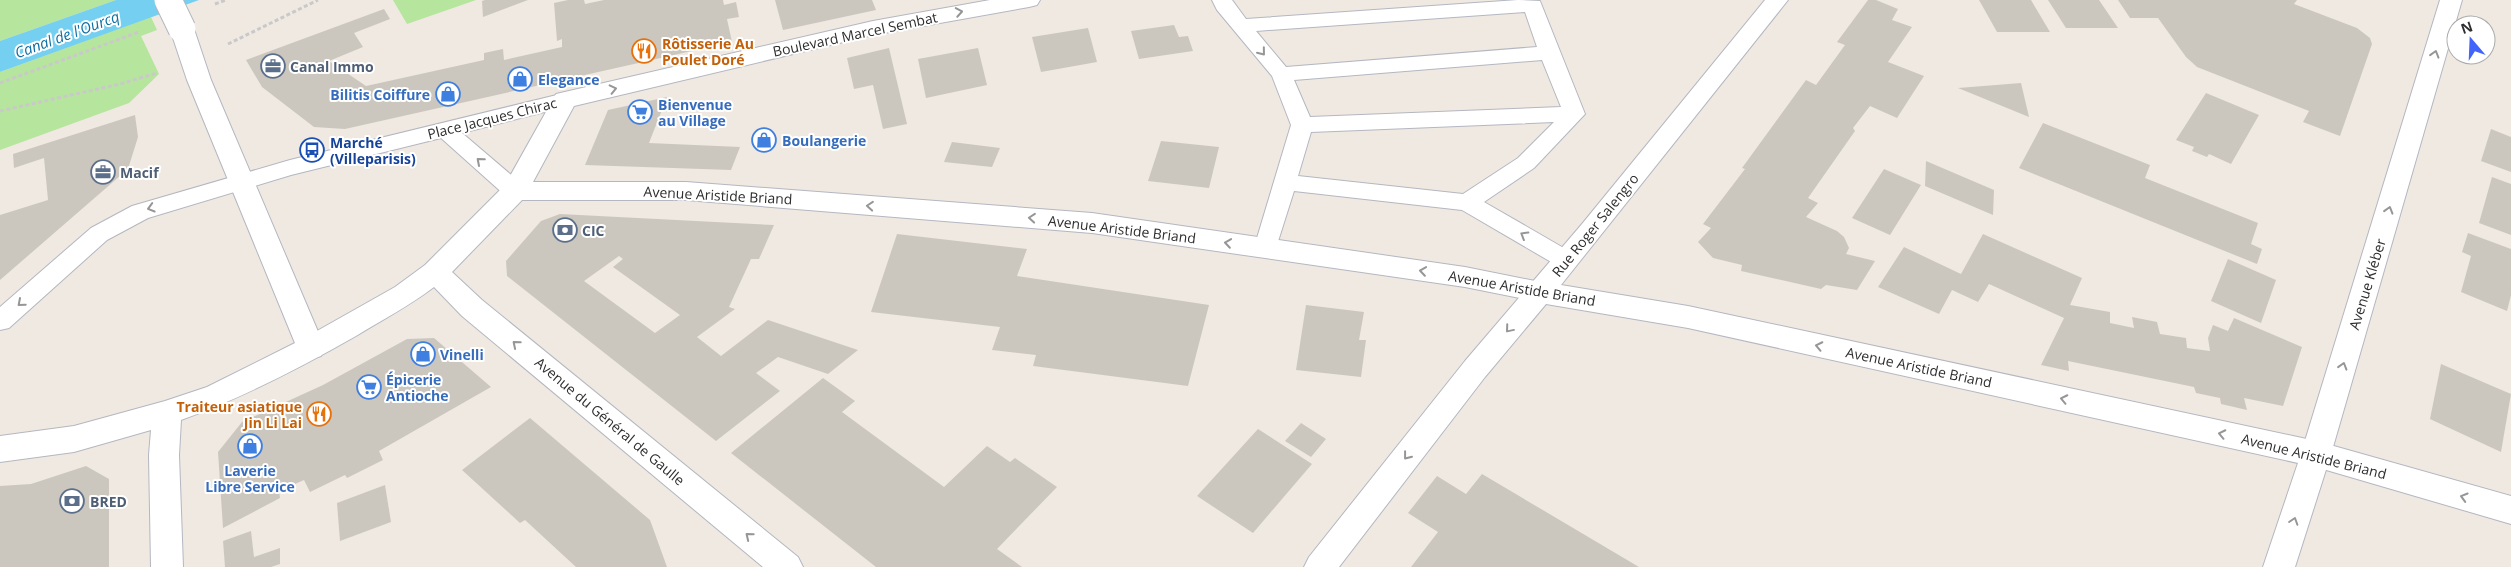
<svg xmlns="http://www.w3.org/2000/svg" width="2511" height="567" viewBox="0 0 2511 567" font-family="'Open Sans',sans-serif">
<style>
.green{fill:#b6e59e}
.water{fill:#75cff0}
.building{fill:#cbc7bf;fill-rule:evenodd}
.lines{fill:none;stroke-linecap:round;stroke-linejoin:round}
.service-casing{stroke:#b4b7c1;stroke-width:2}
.pedestrian-casing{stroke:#b4b7c1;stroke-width:2}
.minor-casing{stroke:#b4b7c1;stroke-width:2}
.tertiary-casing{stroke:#b4b7c1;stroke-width:2}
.path{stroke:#c9c9c9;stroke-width:3;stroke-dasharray:4 2.5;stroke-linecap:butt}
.service{fill:#fff;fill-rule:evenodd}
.pedestrian{fill:#fff;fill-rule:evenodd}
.minor{fill:#fff;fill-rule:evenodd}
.tertiary{fill:#fff;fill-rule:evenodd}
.pedestrian-bridge-casing{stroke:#b4b7c1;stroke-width:29;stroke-linecap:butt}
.pedestrian-bridge{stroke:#fff;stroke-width:27}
.oneway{stroke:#969696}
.labels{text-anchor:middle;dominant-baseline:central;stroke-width:4;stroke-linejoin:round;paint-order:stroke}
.street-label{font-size:14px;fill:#2e2e2e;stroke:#fff}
.food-label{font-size:14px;font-weight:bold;fill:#c56008;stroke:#fff;text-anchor:start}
.service-label{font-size:14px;font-weight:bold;fill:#4e5e75;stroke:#fff;text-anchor:start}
.shop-label{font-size:14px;font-weight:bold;fill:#366cbe;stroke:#fff;text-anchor:start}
.transit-label{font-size:14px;font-weight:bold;fill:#164399;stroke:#fff;text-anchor:start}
.water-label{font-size:15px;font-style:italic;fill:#0d6fa3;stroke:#fff}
</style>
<rect width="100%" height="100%" fill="#efe9e1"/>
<g class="green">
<polygon points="0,0 116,0 0,41"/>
<polygon points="393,0 476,0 407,24"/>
<polygon points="151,17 157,30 141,36 159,74 129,103 0,150 0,72"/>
</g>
<polygon class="water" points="116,0 199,0 0,72 0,41"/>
<g class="building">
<polygon points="485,0 528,0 483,17 482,1"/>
<polygon points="568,0 584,0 585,4 604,0 723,0 724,5 736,2 739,17 727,19 732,42 345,129 314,127 262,87 246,60 384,9 390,19 354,33 363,47 329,61 366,86 484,60 484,53 503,49 504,60 562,47 562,39 557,41 554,3"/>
<polygon points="775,0 872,0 876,10 783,30"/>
<polygon points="1868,0 1876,0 1898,9 1892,20 1912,27 1888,62 1924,76 1897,118 1870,106 1853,128 1855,131 1808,198 1818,203 1806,217 1837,231 1844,237 1849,248 1846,254 1875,261 1857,290 1826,285 1821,289 1741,271 1742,265 1713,258 1698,242 1711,228 1703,224 1745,169 1742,168 1806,80 1816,85 1845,45 1837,42"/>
<polygon points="1979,0 2031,0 2050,32 1997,32"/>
<polygon points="2048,0 2099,0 2118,28 2066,28"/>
<polygon points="2118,0 2297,0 2294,4 2357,28 2370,38 2372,44 2340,136 2303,122 2309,111 2197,67 2186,57 2158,18 2130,18"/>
<polygon points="1174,25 1179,37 1188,36 1193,51 1139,59 1131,31"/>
<polygon points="1088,28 1097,62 1041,72 1032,37"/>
<polygon points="889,48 907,124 883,129 873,85 854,89 847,58"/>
<polygon points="978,48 987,85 926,98 918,59"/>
<polygon points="2021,83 2029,117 1958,88"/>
<polygon points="2206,93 2259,115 2231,164 2209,154 2207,157 2192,151 2194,147 2176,140"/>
<polygon points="667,97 649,143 740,147 731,170 585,165 608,110"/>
<polygon points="135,115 138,137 128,169 0,280 0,215 48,200 44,158 14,168 13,154"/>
<polygon points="2043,123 2150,165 2145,178 2258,223 2251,244 2262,249 2257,264 2019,168"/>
<polygon points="2491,129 2511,137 2511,172 2481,161"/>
<polygon points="1161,141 1219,147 1209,188 1148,181"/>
<polygon points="952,142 1000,148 992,167 944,162"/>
<polygon points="1926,161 1994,190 1993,215 1925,186"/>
<polygon points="1884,169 1921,185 1890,235 1852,218"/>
<polygon points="2492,177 2511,184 2511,235 2479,223"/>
<path d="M 560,214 L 774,225 L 759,259 L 751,259 L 729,307 L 735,309 L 697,337 L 721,356 L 768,320 L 858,350 L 828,374 L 778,357 L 756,373 L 780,391 L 716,441 L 507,276 L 506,261 L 541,221 ZM 619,256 L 623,259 L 613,267 L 680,315 L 655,333 L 584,281 Z"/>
<polygon points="2468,233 2511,249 2511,295 2507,311 2461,292 2471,256 2462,252"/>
<polygon points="897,234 1027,249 1017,276 1209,305 1188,386 1033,366 1036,355 992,350 1000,327 871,312"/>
<polygon points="1983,234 2082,278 2070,305 2110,312 2110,323 2134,328 2132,317 2157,322 2160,334 2186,338 2187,348 2210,351 2208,338 2213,325 2228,331 2234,318 2302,347 2283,406 2244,398 2247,410 2221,404 2220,398 2196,393 2194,387 2068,361 2069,371 2041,365 2064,318 1989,284 1978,302 1952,290 1939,314 1878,287 1904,247 1961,274"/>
<polygon points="2228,259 2276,280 2261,323 2211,301"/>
<polygon points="1306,305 1364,312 1359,340 1366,340 1361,377 1296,370"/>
<polygon points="434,338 491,387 379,451 383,460 347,478 345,475 310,492 304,480 279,491 280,498 223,528 218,452 242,422 323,385 407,339"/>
<polygon points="2441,364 2511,394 2501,452 2430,419"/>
<polygon points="823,378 855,401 842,412 944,487 987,446 1010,462 1015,458 1057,487 997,549 1022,567 876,567 731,453"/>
<polygon points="530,418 650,520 667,567 576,567 525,520 520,523 462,470"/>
<polygon points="1301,423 1326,439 1311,457 1285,441"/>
<polygon points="1258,429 1312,464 1253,533 1197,496"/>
<polygon points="86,466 109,479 109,567 0,567 0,486 31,484"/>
<polygon points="1482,474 1639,567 1411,567 1438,532 1408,513 1437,476 1466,494"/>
<polygon points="385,485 391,522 340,541 337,503"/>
<polygon points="251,531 254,557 280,548 280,564 271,567 225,567 223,541"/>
</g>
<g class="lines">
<g class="service-casing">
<g id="service">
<path d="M 1212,0 L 1232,0 L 1246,19 L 1518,0 L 1540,1 L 1585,114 L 1534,168 L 1484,202 L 1574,254 L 1578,260 L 1574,266 L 1566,269 L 1558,266 L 1462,210 L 1294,191 L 1274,254 L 1266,257 L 1258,254 L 1254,248 L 1291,125 L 1272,76 L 1217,10 ZM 1525,12 L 1537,47 L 1286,67 L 1256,31 ZM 1542,60 L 1561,107 L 1310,117 L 1294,80 ZM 1554,122 L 1518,158 L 1463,194 L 1298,176 L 1311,132 Z"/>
<polygon points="565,93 572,95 575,100 572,105 462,133 523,185 526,191 523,197 515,199 507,197 441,138 291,175 148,218 107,240 9,328 0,330 0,307 91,228 132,206 290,160"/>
</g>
</g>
<g class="pedestrian-casing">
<polygon id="pedestrian" points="182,22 190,24 194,29 211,80 325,348 321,356 311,359 301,356 297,348 187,80 170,29 174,24"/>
</g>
<g class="minor-casing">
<g id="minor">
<path d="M 990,0 L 1040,0 L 1037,5 L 1029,7 L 873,35 L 574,106 L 533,182 L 686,182 L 1092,213 L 1465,267 L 1540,282 L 1550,285 L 1554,292 L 1550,299 L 1540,302 L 1465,287 L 1092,233 L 686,200 L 522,200 L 452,272 L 482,300 L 798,557 L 803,567 L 763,567 L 462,316 L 434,287 C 409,306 382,320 356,336 C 300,368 242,398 181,420 L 179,455 L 183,567 L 151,567 L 149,455 L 151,430 L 74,452 L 0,462 L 0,436 L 74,426 L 165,401 L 207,387 L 301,340 L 395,287 L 425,265 L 505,185 L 556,94 L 873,21 Z"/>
<polygon points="2440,0 2462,0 2331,454 2295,567 2263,567 2301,454"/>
</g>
</g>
<g class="tertiary-casing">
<polygon id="tertiary" points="1765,0 1788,0 1561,285 1688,306 2316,441 2511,496 2511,524 2316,467 1688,328 1546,304 1485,377 1339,567 1304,567 1309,557 1465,361 1582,224"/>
</g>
<g class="path">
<polyline points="215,4 226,0"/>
<polyline points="228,44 318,0"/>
<polyline points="0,83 139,32"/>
<polyline points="0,111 120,84 157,73"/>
</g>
<use href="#service" class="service"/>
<use href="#pedestrian" class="pedestrian"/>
<use href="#minor" class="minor"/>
<use href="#tertiary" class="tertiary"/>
<g class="pedestrian-bridge-casing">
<polyline id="pedestrian-bridge" points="168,0 182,29"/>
</g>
<use href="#pedestrian-bridge" class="pedestrian-bridge"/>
</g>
<defs><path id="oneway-chevron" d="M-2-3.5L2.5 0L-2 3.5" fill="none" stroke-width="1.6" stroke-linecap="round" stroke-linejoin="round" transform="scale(1.25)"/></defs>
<g class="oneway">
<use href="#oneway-chevron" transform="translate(959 12) rotate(-10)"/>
<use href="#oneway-chevron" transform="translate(1262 52) rotate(51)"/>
<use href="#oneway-chevron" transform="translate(2435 54) rotate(-73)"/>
<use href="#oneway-chevron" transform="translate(613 89) rotate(-13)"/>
<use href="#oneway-chevron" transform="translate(480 161) rotate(-139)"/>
<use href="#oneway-chevron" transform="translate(870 206) rotate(-175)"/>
<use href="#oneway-chevron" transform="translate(151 208) rotate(164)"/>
<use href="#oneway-chevron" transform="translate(2389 210) rotate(-73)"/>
<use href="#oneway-chevron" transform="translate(1032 218) rotate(-175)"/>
<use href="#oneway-chevron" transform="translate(1524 235) rotate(-149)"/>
<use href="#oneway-chevron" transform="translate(1228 243) rotate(-172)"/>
<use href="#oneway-chevron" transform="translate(1423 271) rotate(-172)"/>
<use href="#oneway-chevron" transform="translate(21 303) rotate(139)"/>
<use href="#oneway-chevron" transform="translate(1509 329) rotate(130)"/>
<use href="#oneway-chevron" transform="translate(516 344) rotate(-140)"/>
<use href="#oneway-chevron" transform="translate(1819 346) rotate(-168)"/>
<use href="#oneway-chevron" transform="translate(2343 366) rotate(-73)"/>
<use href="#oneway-chevron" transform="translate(2064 399) rotate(-168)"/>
<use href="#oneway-chevron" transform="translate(2222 434) rotate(-168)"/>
<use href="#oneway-chevron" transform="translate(1407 456) rotate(128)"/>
<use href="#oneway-chevron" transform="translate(2464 497) rotate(-164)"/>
<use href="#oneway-chevron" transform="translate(2294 521) rotate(-72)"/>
<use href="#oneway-chevron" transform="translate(749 536) rotate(-141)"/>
</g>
<defs>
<g id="restaurant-ring" transform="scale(1.25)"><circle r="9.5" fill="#fff" stroke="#e8710a" stroke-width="1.5"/><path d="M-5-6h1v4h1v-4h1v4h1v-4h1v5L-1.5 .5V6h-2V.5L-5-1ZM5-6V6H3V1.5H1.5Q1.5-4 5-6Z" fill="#e8710a"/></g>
<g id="office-ring" transform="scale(1.25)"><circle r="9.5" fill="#fff" stroke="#5c6f8a" stroke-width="1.5"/><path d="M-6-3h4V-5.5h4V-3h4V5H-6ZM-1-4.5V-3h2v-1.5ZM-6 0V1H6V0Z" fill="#5c6f8a"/></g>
<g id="shop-ring" transform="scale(1.25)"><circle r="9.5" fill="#fff" stroke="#3f7fe0" stroke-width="1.5"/><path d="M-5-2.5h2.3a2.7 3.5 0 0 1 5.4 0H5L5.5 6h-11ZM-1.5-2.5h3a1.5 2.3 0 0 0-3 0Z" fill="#3f7fe0"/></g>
<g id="supermarket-ring" transform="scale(1.25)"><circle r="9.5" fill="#fff" stroke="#3f7fe0" stroke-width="1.5"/><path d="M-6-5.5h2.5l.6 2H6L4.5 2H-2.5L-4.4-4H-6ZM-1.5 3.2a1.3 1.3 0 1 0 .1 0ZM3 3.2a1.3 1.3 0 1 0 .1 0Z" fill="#3f7fe0"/></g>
<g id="bus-ring" transform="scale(1.25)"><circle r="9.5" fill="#fff" stroke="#1a4fb4" stroke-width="1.5"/><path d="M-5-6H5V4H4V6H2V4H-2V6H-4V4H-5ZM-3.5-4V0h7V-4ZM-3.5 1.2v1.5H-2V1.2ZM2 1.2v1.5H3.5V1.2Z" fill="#1a4fb4"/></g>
<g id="bank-ring" transform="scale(1.25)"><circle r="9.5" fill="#fff" stroke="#5c6f8a" stroke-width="1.5"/><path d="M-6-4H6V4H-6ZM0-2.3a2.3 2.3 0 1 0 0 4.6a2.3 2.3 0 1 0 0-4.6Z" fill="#5c6f8a"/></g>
</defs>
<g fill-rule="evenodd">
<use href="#restaurant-ring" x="644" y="51"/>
<use href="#office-ring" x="273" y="66"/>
<use href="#shop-ring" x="520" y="79"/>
<use href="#shop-ring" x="448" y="94"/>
<use href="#supermarket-ring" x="640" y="112"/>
<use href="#shop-ring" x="764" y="140"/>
<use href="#bus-ring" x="312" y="150"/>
<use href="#office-ring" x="103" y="172"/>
<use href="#bank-ring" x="565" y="230"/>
<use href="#shop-ring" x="423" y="354"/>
<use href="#supermarket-ring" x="369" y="387"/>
<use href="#restaurant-ring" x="319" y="414"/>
<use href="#shop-ring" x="250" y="446"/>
<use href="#bank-ring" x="72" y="501"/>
</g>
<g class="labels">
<g class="street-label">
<text transform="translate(855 34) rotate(-12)">Boulevard Marcel Sembat</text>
<text transform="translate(492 118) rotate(-14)">Place Jacques Chirac</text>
<text transform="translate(718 195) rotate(3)">Avenue Aristide Briand</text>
<text transform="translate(1595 225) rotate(-51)">Rue Roger Salengro</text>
<text transform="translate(1122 229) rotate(7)">Avenue Aristide Briand</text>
<text transform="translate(2367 284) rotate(-73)">Avenue Kléber</text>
<text transform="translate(1522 288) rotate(10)">Avenue Aristide Briand</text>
<text transform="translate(1919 367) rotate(12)">Avenue Aristide Briand</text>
<text transform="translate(610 421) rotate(40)">Avenue du Général de Gaulle</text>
<text transform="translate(2314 456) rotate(14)">Avenue Aristide Briand</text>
</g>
<g class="food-label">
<text x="662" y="43">Rôtisserie Au<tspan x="662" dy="16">Poulet Doré</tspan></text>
<text x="302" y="406" text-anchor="end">Traiteur asiatique<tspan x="302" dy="16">Jin Li Lai</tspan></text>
</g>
<g class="service-label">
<text x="290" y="66">Canal Immo</text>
<text x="120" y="172">Macif</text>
<text x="582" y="230">CIC</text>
<text x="90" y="501">BRED</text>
</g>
<g class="shop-label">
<text x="538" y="79">Elegance</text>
<text x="430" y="94" text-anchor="end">Bilitis Coiffure</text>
<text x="658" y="104">Bienvenue<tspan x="658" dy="16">au Village</tspan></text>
<text x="782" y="140">Boulangerie</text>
<text x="440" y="354">Vinelli</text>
<text x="386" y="379">Épicerie<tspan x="386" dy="16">Antioche</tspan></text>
<text x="250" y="470" text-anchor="middle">Laverie<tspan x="250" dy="16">Libre Service</tspan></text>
</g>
<g class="transit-label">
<text x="330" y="142">Marché<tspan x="330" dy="16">(Villeparisis)</tspan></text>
</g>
<g class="water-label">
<text transform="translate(67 34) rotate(-20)">Canal de l'Ourcq</text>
</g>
</g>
<g transform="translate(2471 40) rotate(341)"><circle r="24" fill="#ffffff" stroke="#ababab"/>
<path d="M0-4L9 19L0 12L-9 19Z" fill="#4264fb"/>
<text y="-8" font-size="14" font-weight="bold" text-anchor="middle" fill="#2e2e2e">N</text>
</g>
</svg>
